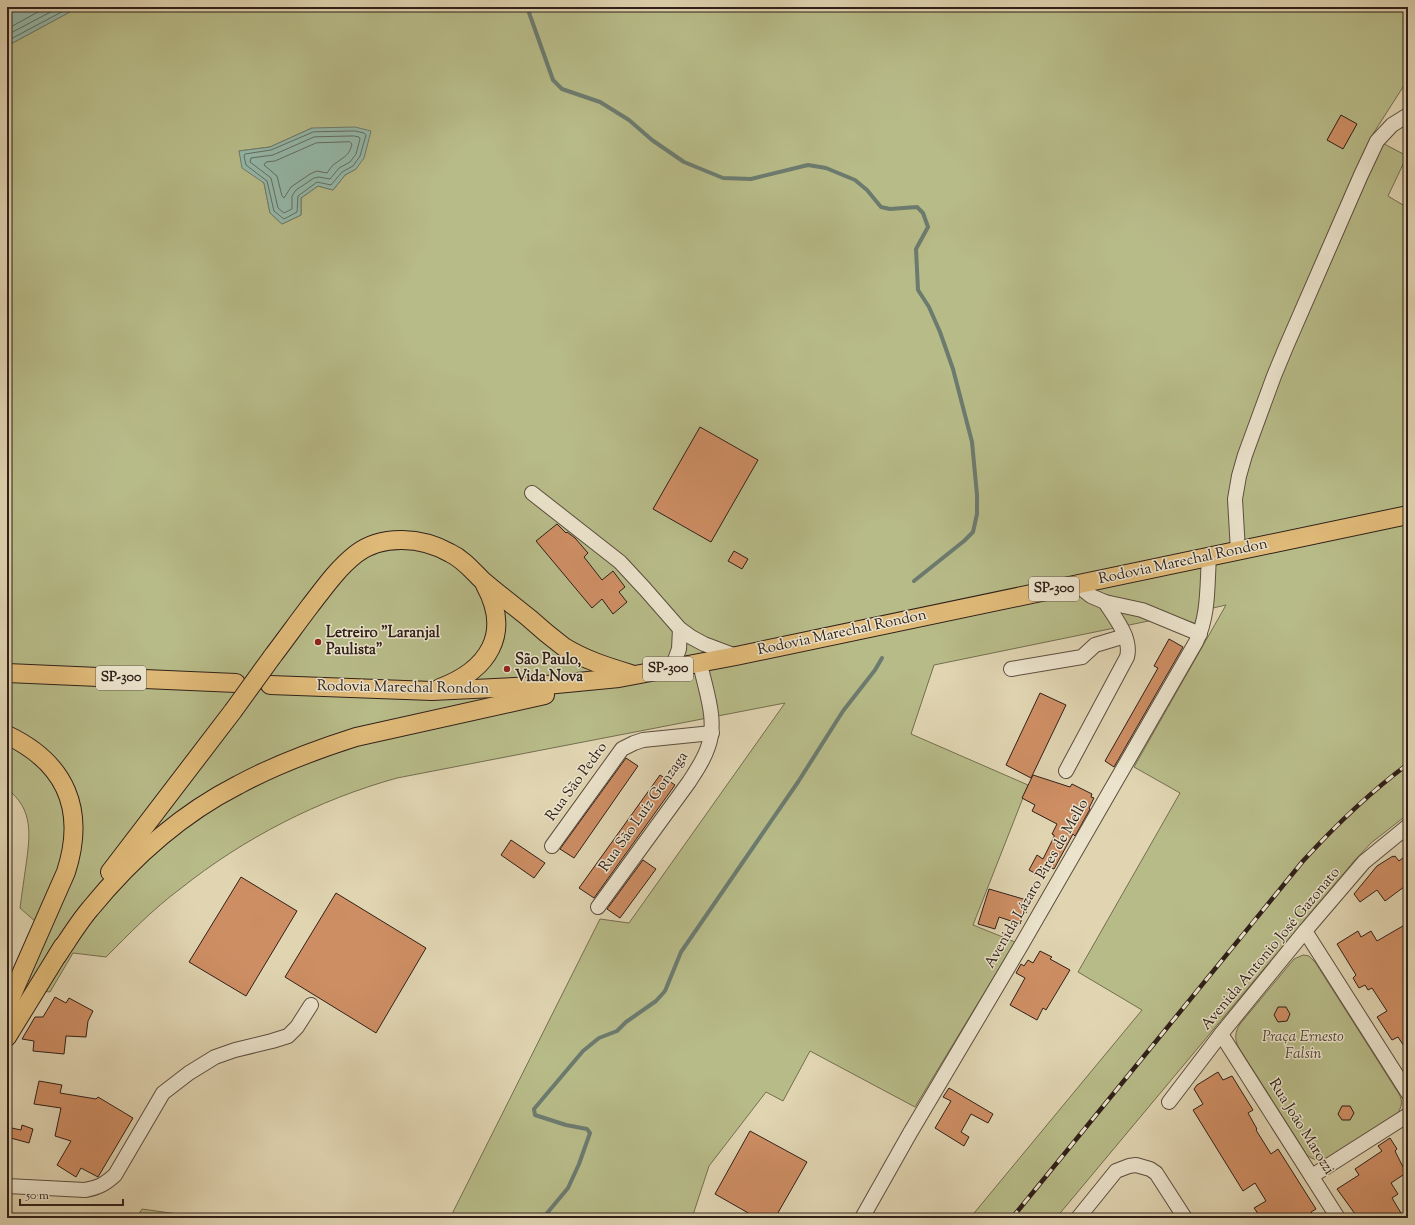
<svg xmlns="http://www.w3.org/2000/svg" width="1415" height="1225" viewBox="0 0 1415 1225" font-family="'Sorts Mill Goudy',serif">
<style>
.green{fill:#b7bb88;stroke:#746e50;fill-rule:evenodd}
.water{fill:#94b8a9;stroke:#6c7b6f}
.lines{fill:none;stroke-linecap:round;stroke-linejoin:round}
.shore{stroke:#626c61;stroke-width:1}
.stream{stroke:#6c7b6f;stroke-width:4}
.building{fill:#ce8e64;stroke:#302019}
.minor-casing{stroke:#5c4d3f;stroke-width:16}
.major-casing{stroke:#302019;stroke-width:20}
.minor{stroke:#ebe3cc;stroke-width:14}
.major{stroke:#e0ba78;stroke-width:18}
.rail-casing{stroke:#302019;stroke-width:4.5}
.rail{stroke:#ebe3cc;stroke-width:3;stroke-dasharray:9;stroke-linecap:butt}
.major-bridge-casing{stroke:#302019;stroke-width:20;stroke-linecap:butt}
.major-bridge{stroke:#e0ba78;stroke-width:18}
.poi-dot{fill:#8f2418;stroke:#ebe3cc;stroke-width:1.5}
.labels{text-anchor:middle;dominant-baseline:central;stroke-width:3;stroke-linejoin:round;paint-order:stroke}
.shield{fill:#ebe3cc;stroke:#685a4f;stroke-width:1}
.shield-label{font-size:14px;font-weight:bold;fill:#302019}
.street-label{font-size:15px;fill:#302019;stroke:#ebe3cc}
.poi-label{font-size:15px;font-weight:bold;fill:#302019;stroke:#ebe3cc;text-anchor:start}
.park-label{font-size:15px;font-style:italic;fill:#524735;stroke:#ebe3cc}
</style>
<rect width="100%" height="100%" fill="#e0d4b1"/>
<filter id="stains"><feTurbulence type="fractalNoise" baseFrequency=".005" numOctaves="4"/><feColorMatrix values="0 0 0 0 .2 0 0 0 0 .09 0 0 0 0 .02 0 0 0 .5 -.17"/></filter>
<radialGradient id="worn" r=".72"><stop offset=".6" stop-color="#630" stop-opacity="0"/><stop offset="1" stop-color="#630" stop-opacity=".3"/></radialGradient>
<g class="green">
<path d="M 79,7 L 1408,7 L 1408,88 L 1403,87 L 1371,137 L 1407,156 L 1388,196 L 1408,208 L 1408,814 L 1371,843 L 1354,861 L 1056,1218 L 970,1218 L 1142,1010 L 1078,972 L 1180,793 L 1134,767 L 1226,605 L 1200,611 L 1197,624 L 1173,616 L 934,665 L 911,734 L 1028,785 L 973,925 L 1015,942 L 915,1107 L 810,1051 L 783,1101 L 766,1092 L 709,1166 L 692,1218 L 450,1218 L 600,919 L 629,923 L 785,703 L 397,778 C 318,800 244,838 180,889 C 153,909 130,933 106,957 L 73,953 L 50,992 L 25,989 L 18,999 L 45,930 L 20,908 C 22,893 24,879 26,865 C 30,836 34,809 7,789 L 7,46 ZM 312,128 L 356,169 L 345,175 L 333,190 L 318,186 L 301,198 L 301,215 L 282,224 L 270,213 L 264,183 L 239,151 L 270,147 Z"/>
<path d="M 1303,955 L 1309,956 L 1315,962 L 1399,1094 C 1403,1101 1402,1107 1397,1114 L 1326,1159 C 1319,1161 1313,1160 1307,1155 L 1239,1048 C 1234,1039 1235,1032 1240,1024 L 1294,959 Z"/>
<polygon points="142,1209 206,1218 136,1218"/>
</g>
<g class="water">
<polygon points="7,7 79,7 7,46"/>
<polygon points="355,127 371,131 364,158 356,169 345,175 333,190 318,186 301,198 301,215 282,224 270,213 264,183 242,168 239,151 270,147 312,128"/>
</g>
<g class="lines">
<g class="shore">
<polyline points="7,29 47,7"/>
<polyline points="7,35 60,7"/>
<polyline points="7,41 71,7"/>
<polygon points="355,131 364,133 366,135 360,156 353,166 342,172 331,185 317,182 298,196 297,212 284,219 274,211 267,181 246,165 244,156 245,154 271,150 313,132"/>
<polygon points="354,136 359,137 360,139 356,154 350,162 339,168 330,179 319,177 314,178 296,190 292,196 292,209 284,213 278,208 271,178 250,162 251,158 273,155 314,137"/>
<path d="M 350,142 L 352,144 C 349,156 345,156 336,163 C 332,165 330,169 327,173 L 317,171 L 310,174 L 291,187 L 284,198 L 282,196 L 277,176 L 264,165 L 266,162 L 275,161 L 316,143 Z"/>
</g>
<g class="stream">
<polyline points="527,7 553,80 562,89 600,102 629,120 652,140 684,162 723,178 751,179 808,165 826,168 855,180 867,190 881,207 890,209 917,207 923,213 928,227 916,249 918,290 929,307 940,332 953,369 972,442 977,495 977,514 973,532 964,541 914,581"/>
<polyline points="543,1218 568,1188 579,1164 590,1133 587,1129 566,1125 535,1115 534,1109 583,1051 599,1038 617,1031 626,1022 656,1001 665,991 681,952 798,782 843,711 875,670 882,658"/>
</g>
</g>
<g class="building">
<polygon points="1341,115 1357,124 1343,149 1327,140"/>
<polygon points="700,427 758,460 711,542 653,509"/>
<polygon points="557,524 566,533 567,532 575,538 588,553 584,557 602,580 613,571 625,587 619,592 627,602 613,614 602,599 592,608 536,541"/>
<polygon points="734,551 748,559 742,569 728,561"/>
<polygon points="1169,639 1183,647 1114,767 1105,761 1158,668 1154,666"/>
<polygon points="1040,693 1066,705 1031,778 1006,765"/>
<polygon points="626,758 638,766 574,858 560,849"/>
<polygon points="660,775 675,785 594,898 579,888"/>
<polygon points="1033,775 1070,787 1072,784 1092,794 1091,797 1094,798 1089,808 1090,809 1075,836 1073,834 1054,869 1048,866 1042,877 1029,870 1037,855 1043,859 1054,837 1054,835 1052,834 1057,824 1032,811 1035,805 1022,798"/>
<polygon points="511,840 545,863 534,878 501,855"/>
<polygon points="1408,854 1408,884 1385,901 1377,890 1360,902 1354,894 1377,866 1393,856 1393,857 1395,856 1399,861"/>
<polygon points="643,860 656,869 620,918 607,909"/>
<polygon points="241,877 297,911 246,996 189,962"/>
<polygon points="989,889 1030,901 1026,913 1024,912 1020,924 999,917 995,929 978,924"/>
<polygon points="336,893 426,948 376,1033 285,977"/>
<polygon points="1408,923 1408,1052 1398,1037 1392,1040 1377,1017 1387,1011 1372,988 1368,990 1365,985 1359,988 1353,978 1356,975 1337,944 1358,931 1361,937 1371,931 1377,941"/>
<polygon points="1040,951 1052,957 1050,959 1070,970 1046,1010 1043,1008 1037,1020 1010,1005 1025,978 1016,973 1021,964 1024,966 1028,960 1033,963"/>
<polygon points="55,997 66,1003 69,998 93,1011 88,1021 86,1037 66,1036 64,1054 33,1051 34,1041 22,1039 35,1017 43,1017"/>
<polygon points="1278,1007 1286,1007 1290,1014 1287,1021 1278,1022 1274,1015"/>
<polygon points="1218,1072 1223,1080 1232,1076 1253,1110 1248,1113 1257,1129 1256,1130 1271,1154 1278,1149 1316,1209 1311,1212 1314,1218 1261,1218 1254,1208 1266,1201 1255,1183 1243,1191 1193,1110 1203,1104 1194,1089 1197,1085"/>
<polygon points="39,1081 62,1085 60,1093 96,1099 98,1097 133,1118 98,1177 81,1168 76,1177 57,1165 71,1141 55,1136 61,1108 34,1104"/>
<polygon points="949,1088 993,1114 988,1123 971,1114 961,1132 969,1137 964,1146 935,1128 951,1101 943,1097"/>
<polygon points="1342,1106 1350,1106 1354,1113 1350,1120 1342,1120 1338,1114"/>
<polygon points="22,1125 33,1129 29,1143 7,1137 7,1127 21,1130"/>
<polygon points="750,1131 807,1162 775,1218 757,1218 715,1194"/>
<polygon points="1390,1138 1397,1149 1395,1151 1406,1173 1391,1183 1398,1194 1392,1198 1404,1218 1358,1218 1337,1189 1359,1175 1355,1169 1382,1151 1378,1146"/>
</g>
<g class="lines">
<g class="minor-casing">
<g id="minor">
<polyline points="532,493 620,562 645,589 680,629 691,637 704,644 736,656"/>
<polyline points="1238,551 1235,499 1239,476 1245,455 1274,376 1286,347 1361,175 1377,141 1392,125 1408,115"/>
<polyline points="1076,584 1091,596 1105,602 1142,610 1200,634"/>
<polyline points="672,668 679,649 680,629"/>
<polyline points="1011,669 1082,657 1095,645 1125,636"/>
<path d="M 1066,771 L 1127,657 C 1132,638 1115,618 1105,602"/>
<polyline points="552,846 622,749 634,743 643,740 712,733"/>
<path d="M 598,907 L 689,782 C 696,771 704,760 708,747 C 718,720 705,689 700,663"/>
<polyline points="1305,931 1408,1093"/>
<polyline points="1221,1034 1338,1218"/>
<polyline points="1169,1102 1221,1034 1305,931 1364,862 1408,826"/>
<polyline points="1312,1176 1408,1115"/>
<path d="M 7,1186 L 85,1190 C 98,1188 105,1184 115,1175 L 163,1093 L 189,1073 L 215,1057 L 235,1050 L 272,1041 L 288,1036 L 297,1027 L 311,1005"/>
<path d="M 862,1218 L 910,1133 L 1022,944 L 1196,642 C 1209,616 1207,585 1209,557"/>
<polyline points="1078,1218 1116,1171 1129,1166 1136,1165 1150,1169 1156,1173 1185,1218"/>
</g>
</g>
<g class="major-casing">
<g id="major">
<path d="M 272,657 C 285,640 297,623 310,606 C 324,588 337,569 356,554 C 382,534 422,537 450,553 C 463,559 472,570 482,580 C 497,593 513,605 529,618 C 540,628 552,638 564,647 C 585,660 608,667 631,674"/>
<polyline points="7,673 236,683"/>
<polyline points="270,685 432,691 536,686 619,678 736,656 1408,515"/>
<path d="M 440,688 C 488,670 512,634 485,585"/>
<path d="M 7,735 C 66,763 86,810 66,872 L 7,1006"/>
<polyline points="110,872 233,711"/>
<path d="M 57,956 C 68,940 78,923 90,909 C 130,860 181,814 238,785 C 275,765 315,750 356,737 L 545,695"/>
<polyline points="7,1037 63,946"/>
</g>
</g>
<use href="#minor" class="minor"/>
<use href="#major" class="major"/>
<g class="rail-casing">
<path id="rail" d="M 1012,1218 L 1303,861 C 1335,826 1369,793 1408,764"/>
</g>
<use href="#rail" class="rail"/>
<g class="major-bridge-casing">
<polyline id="major-bridge" points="233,711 272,657"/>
</g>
<use href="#major-bridge" class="major-bridge"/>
</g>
<g class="poi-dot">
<circle cx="318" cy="642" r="4"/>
<circle cx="507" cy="669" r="4"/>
</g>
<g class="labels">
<g class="shield">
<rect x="1029" y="577" width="50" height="24" rx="3"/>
<rect x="643" y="657" width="50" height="24" rx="3"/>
<rect x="96" y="666" width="50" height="24" rx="3"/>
</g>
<g class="shield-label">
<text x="1054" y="589">SP-300</text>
<text x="668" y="669">SP-300</text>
<text x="121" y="678">SP-300</text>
</g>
<g class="street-label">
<text transform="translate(1183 562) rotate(-12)">Rodovia Marechal Rondon</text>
<text transform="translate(842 633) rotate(-12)">Rodovia Marechal Rondon</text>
<text transform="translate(403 688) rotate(1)">Rodovia Marechal Rondon</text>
<text transform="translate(577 782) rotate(-54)">Rua São Pedro</text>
<text transform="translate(644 812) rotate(-55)">Rua São Luiz Gonzaga</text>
<text transform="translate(1037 884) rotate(-60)">Avenida Lázaro Pires de Mello</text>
<text transform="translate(1271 949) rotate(-50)">Avenida Antonio José Gazonato</text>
<text transform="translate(1301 1127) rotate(58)">Rua João Marozzi</text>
</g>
<g class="poi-label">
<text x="326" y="633">Letreiro "Laranjal<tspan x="326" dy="17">Paulista"</tspan></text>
<text x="515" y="660">São Paulo,<tspan x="515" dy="17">Vida Nova</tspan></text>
</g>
<g class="park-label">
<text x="1303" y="1037">Praça Ernesto<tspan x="1303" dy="17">Falsin</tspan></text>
</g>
</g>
<rect width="1415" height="1225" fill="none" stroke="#e0d4b1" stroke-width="24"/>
<rect x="8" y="8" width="1399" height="1209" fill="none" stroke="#302019" stroke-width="2"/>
<rect x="12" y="12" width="1391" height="1201" fill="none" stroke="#302019"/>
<path d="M20 1199v6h103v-6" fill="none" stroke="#302019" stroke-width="2"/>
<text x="26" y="1199" font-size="12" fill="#302019" stroke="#ebe3cc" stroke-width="3" paint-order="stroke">50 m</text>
<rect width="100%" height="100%" filter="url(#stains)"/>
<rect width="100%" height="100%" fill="url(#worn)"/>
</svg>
